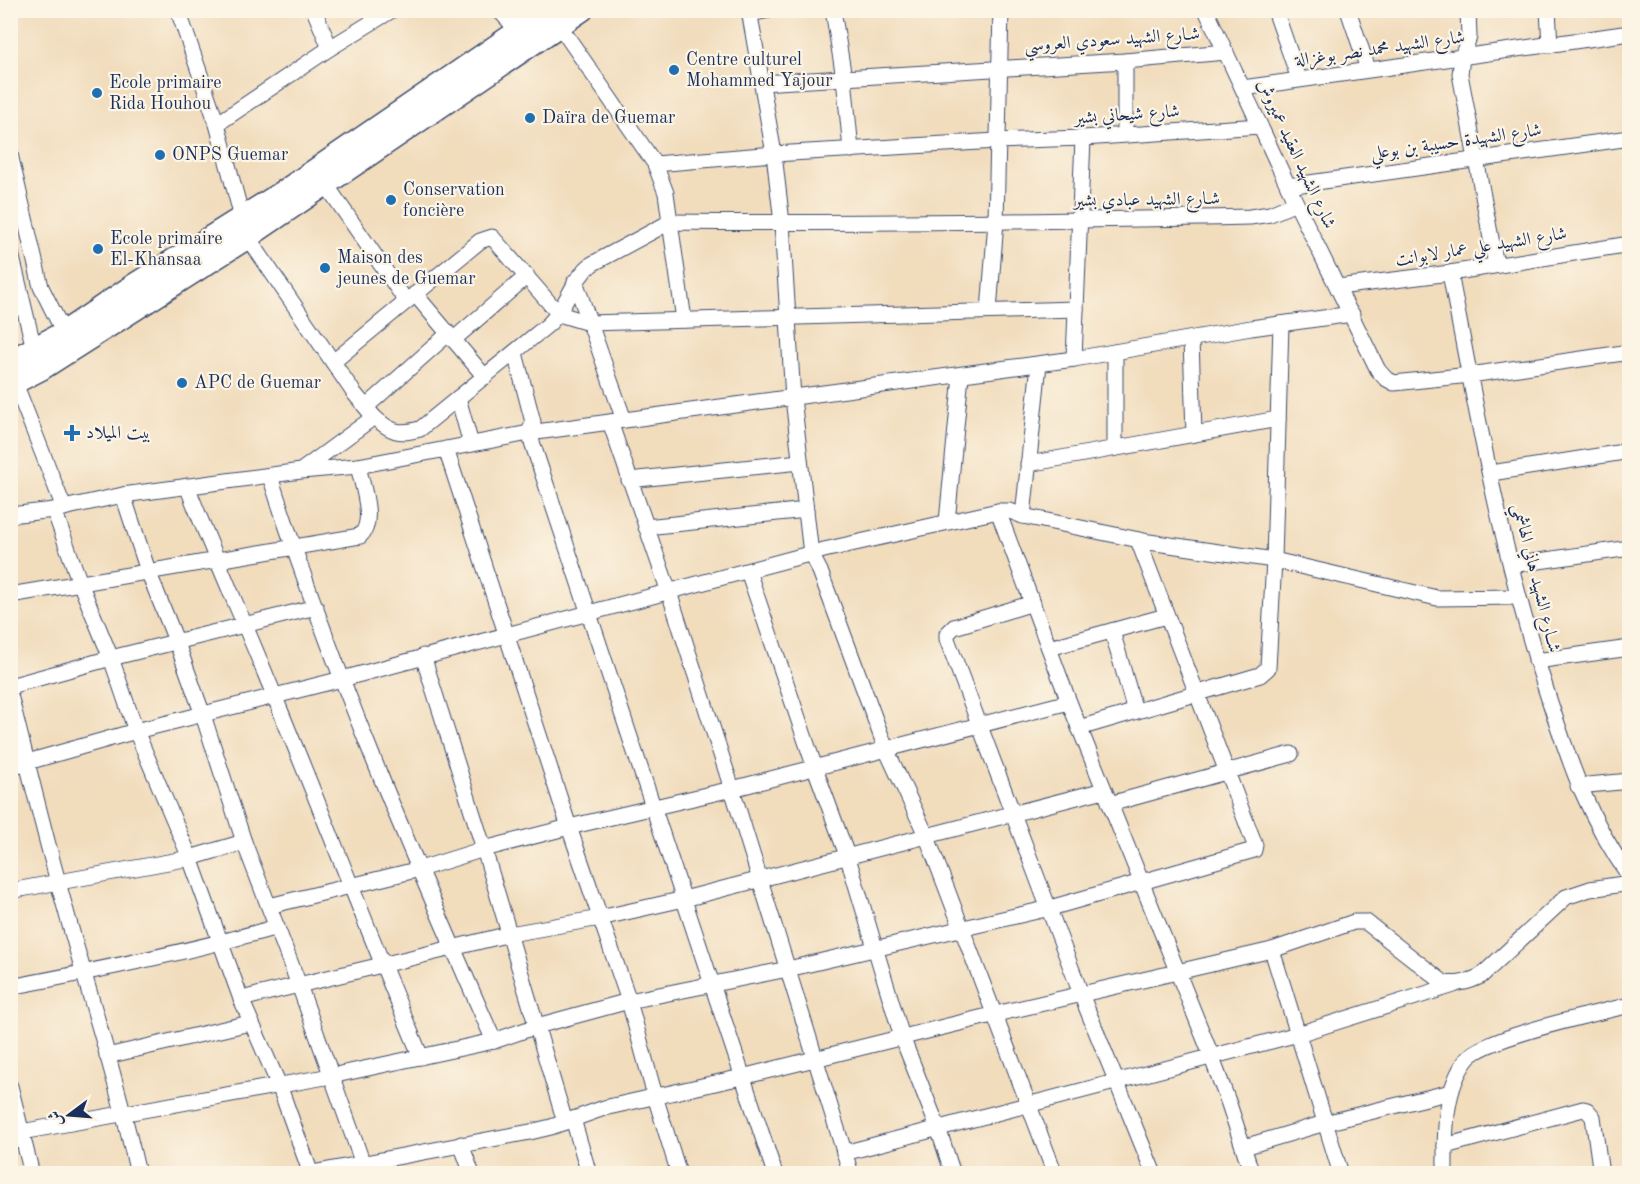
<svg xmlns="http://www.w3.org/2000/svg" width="1640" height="1184" viewBox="0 0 1640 1184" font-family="'Old Standard TT',Amiri,serif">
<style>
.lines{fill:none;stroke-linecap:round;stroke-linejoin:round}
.minor-casing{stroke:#3b496c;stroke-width:17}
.highway-casing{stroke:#3b496c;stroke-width:25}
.minor{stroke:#fff;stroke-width:15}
.highway{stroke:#fff;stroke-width:22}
.poi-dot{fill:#1f6fb2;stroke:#fcf5e5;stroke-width:2}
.labels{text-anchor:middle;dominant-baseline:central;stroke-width:4.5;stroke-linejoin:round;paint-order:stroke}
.street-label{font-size:18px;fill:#1b2f5e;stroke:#fcf5e5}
.poi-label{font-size:18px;fill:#1b2f5e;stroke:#fcf5e5;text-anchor:start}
</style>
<rect width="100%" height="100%" fill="#fcf5e5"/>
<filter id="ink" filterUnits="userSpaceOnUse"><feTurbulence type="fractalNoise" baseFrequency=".0167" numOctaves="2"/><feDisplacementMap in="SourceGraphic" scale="12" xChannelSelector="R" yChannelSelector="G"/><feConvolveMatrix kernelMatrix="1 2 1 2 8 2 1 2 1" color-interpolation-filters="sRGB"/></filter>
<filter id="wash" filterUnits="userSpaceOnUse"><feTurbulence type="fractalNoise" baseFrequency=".008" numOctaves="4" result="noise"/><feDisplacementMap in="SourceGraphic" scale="24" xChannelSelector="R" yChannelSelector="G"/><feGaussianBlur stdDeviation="1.35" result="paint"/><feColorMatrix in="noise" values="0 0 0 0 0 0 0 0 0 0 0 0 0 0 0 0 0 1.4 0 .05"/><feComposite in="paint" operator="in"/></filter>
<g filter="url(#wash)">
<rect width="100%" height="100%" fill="#f1dcbc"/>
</g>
<g filter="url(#ink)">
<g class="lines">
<g class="minor-casing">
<g id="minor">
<polyline points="178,10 217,124 247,236 354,393 374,417"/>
<polyline points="314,10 330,48"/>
<polyline points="499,10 518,31"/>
<polyline points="833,10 844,78 851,150"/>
<polyline points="1206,10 1296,203 1378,370 1385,378 1394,383 1470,375 1630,352"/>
<polyline points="1275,10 1299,79"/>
<polyline points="1348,10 1368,69"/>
<polyline points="1468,10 1469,37 1462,57 1460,74 1496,265"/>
<polyline points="1548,10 1550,45"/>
<polyline points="749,14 770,10"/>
<polyline points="761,83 1125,61 1226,52"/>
<polyline points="1243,88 1630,33"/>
<polyline points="217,124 330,48 392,10"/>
<polyline points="1125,134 1125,61"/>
<polyline points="10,154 41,287 68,341"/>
<polyline points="655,164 774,154 749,10"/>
<polyline points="325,183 406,301"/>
<polyline points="1288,186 1630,138"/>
<polyline points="10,249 36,357"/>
<path d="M 1450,273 C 1477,415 1503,559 1548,696 C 1570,764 1588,818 1630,877"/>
<polyline points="575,281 624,420"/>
<polyline points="1338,287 1450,273 1630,244"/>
<polyline points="415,294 485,377"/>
<polyline points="989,311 996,221 1001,10"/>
<path d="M 684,320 L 670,222 C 863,224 1056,221 1250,217 L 1270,214 L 1296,203"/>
<polyline points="1191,339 1194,434"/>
<polyline points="453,340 527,276"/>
<polyline points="515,353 533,422 529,433 775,1174"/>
<polyline points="1074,359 1083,138"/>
<polyline points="333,362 480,241 492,237 559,314 589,323 1076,309"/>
<polyline points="15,383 64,508"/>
<polyline points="458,398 471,444"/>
<polyline points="366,407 448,334"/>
<polyline points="610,422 669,592 732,789 851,1174"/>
<polyline points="1115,448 1115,352"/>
<polyline points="446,449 569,827 629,1001 537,1026 494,1041"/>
<polyline points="1028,464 1278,419"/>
<path d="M 302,470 L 374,417 C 391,432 399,435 420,429 L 549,324 C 568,306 571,280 592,264 L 670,222 L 666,193 L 655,164 L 559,25"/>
<polyline points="1491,473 1630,451"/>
<polyline points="629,480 800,462"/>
<path d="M 187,486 C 215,558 247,628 276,700 C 325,819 371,939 421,1057"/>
<polyline points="123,495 148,571 177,643 203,715 244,842 299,985 363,1164"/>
<polyline points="54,510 80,583 111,658 136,731 190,858 241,999 279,1085 311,1174"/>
<polyline points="998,511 1069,702 1209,1050 1229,1104 1252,1174"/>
<polyline points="10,515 54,510 123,495 301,471 358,466 529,433 1074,359 1251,328 1352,314"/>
<polyline points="1023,516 1039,364"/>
<polyline points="947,522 961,375"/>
<polyline points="646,527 806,510"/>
<polyline points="1511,565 1630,548"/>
<polyline points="748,571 815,768 848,858 902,1037 938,1128 953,1174"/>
<path d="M 10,595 L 360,536 C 376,522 362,485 358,466"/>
<polyline points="1033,603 954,627 947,634 947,639 1081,994 1154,1174"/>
<polyline points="1112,631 1135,711"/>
<polyline points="1049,648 1166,616"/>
<polyline points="423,656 484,849 565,1122"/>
<polyline points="1536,661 1630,648"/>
<polyline points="10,686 111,658 316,607"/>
<path d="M 10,695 C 26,758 41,820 58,882 C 84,979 116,1075 138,1174"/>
<polyline points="1079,728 1260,675 1268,668 1274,560 1281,324"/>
<polyline points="10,767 136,731 342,679 824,550 998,511 1010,511 1023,516 1149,542 1274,560 1437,598 1518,597"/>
<polyline points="1578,786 1630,781"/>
<polyline points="1110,804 1291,754"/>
<polyline points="10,891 190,858 244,842"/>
<polyline points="269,906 420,869 484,849 569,827 732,789 1069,702"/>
<polyline points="1272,950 1341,1174"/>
<path d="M 10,987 C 100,970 189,952 277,927"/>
<polyline points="241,999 510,934 600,918 684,899 1104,790"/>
<polyline points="107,1056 250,1023"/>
<polyline points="10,1086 32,1174"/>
<polyline points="573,1119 589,1174"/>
<path d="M 10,1134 L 331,1076 L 494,1041 C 412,856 332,669 270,476"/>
<polyline points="461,1144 472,1174"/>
<polyline points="1445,1146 1583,1109 1587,1110 1593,1117 1601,1174"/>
<polyline points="1244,1147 1325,1123 1451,1092"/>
<polyline points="844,1153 1298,1034 1454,985"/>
<path d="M 307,1174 L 530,1132 L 551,1127 L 604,1108 L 742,1077 L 996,1014 L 1272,950 L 1354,922 L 1366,922 L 1444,983 C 1458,985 1468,982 1481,976 L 1566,897 L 1590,889 L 1630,883"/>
<polyline points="679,1174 655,1096 629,1001 788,969 1050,908 1254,850 1255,845 1138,540"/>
<polyline points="1055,1174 927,837 886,749 820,571 811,554 793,398 782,223 774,154 997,141 1083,138 1260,126"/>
<path d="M 1445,1174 C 1445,1136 1443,1089 1468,1058 C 1486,1037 1598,1013 1630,1005"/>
</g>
</g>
<g class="highway-casing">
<g id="highway">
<polyline points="10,361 63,333 134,285 283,192 549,10"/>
<polyline points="10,385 41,369 242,241 582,10"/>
</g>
</g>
<use href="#minor" class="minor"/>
<use href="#highway" class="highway"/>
</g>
</g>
<g class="poi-dot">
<circle cx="674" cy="70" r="6"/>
<circle cx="97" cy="93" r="6"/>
<circle cx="530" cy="118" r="6"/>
<circle cx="160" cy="155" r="6"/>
<circle cx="391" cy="200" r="6"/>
<circle cx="98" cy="249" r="6"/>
<circle cx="325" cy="268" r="6"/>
<circle cx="182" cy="383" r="6"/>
<path d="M69 424h6v6h6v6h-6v6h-6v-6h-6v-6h6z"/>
</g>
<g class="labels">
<g class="street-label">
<text transform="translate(1112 40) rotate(-4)">شـارع الشهيد سعودي العروسي</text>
<text transform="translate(1380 49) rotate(-8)">شارع الشهيد محمد نصر بوغزالة</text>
<text transform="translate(1127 115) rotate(-4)">شارع شيحاني بشير</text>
<text transform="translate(1456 142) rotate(-8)">شارع الشهيدة حسيبة بن بوعلي</text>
<text transform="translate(1296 154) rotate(65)">شارع الشهيد العقيد عميروش</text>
<text transform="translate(1147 200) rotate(-1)">شـارع الشهيد عبادي بشير</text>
<text transform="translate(1481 247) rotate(-9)">شارع الشهيد علي عمار لابوانت</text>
<text transform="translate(1536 578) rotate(76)">شــارع الشهيد هاني الهاشمي</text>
</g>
<g class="poi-label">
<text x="686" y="60">Centre culturel<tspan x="686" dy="21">Mohammed Yajour</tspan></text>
<text x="109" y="83">Ecole primaire<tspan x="109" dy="21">Rida Houhou</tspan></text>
<text x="542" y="118">Daïra de Guemar</text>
<text x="172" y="155">ONPS Guemar</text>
<text x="403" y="190">Conservation<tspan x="403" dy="21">foncière</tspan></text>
<text x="110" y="239">Ecole primaire<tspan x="110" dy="21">El-Khansaa</tspan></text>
<text x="337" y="258">Maison des<tspan x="337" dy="21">jeunes de Guemar</tspan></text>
<text x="194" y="383">APC de Guemar</text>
<text x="86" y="433">بيت الميلاد</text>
</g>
</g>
<rect width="1640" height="1184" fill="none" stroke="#fcf5e5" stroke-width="36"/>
<g transform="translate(69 1115) rotate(254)" stroke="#fcf5e5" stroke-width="4.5" paint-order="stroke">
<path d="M0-4.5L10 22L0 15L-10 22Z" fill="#1b2f5e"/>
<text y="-9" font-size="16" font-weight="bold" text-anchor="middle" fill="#1b2f5e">ش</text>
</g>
</svg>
